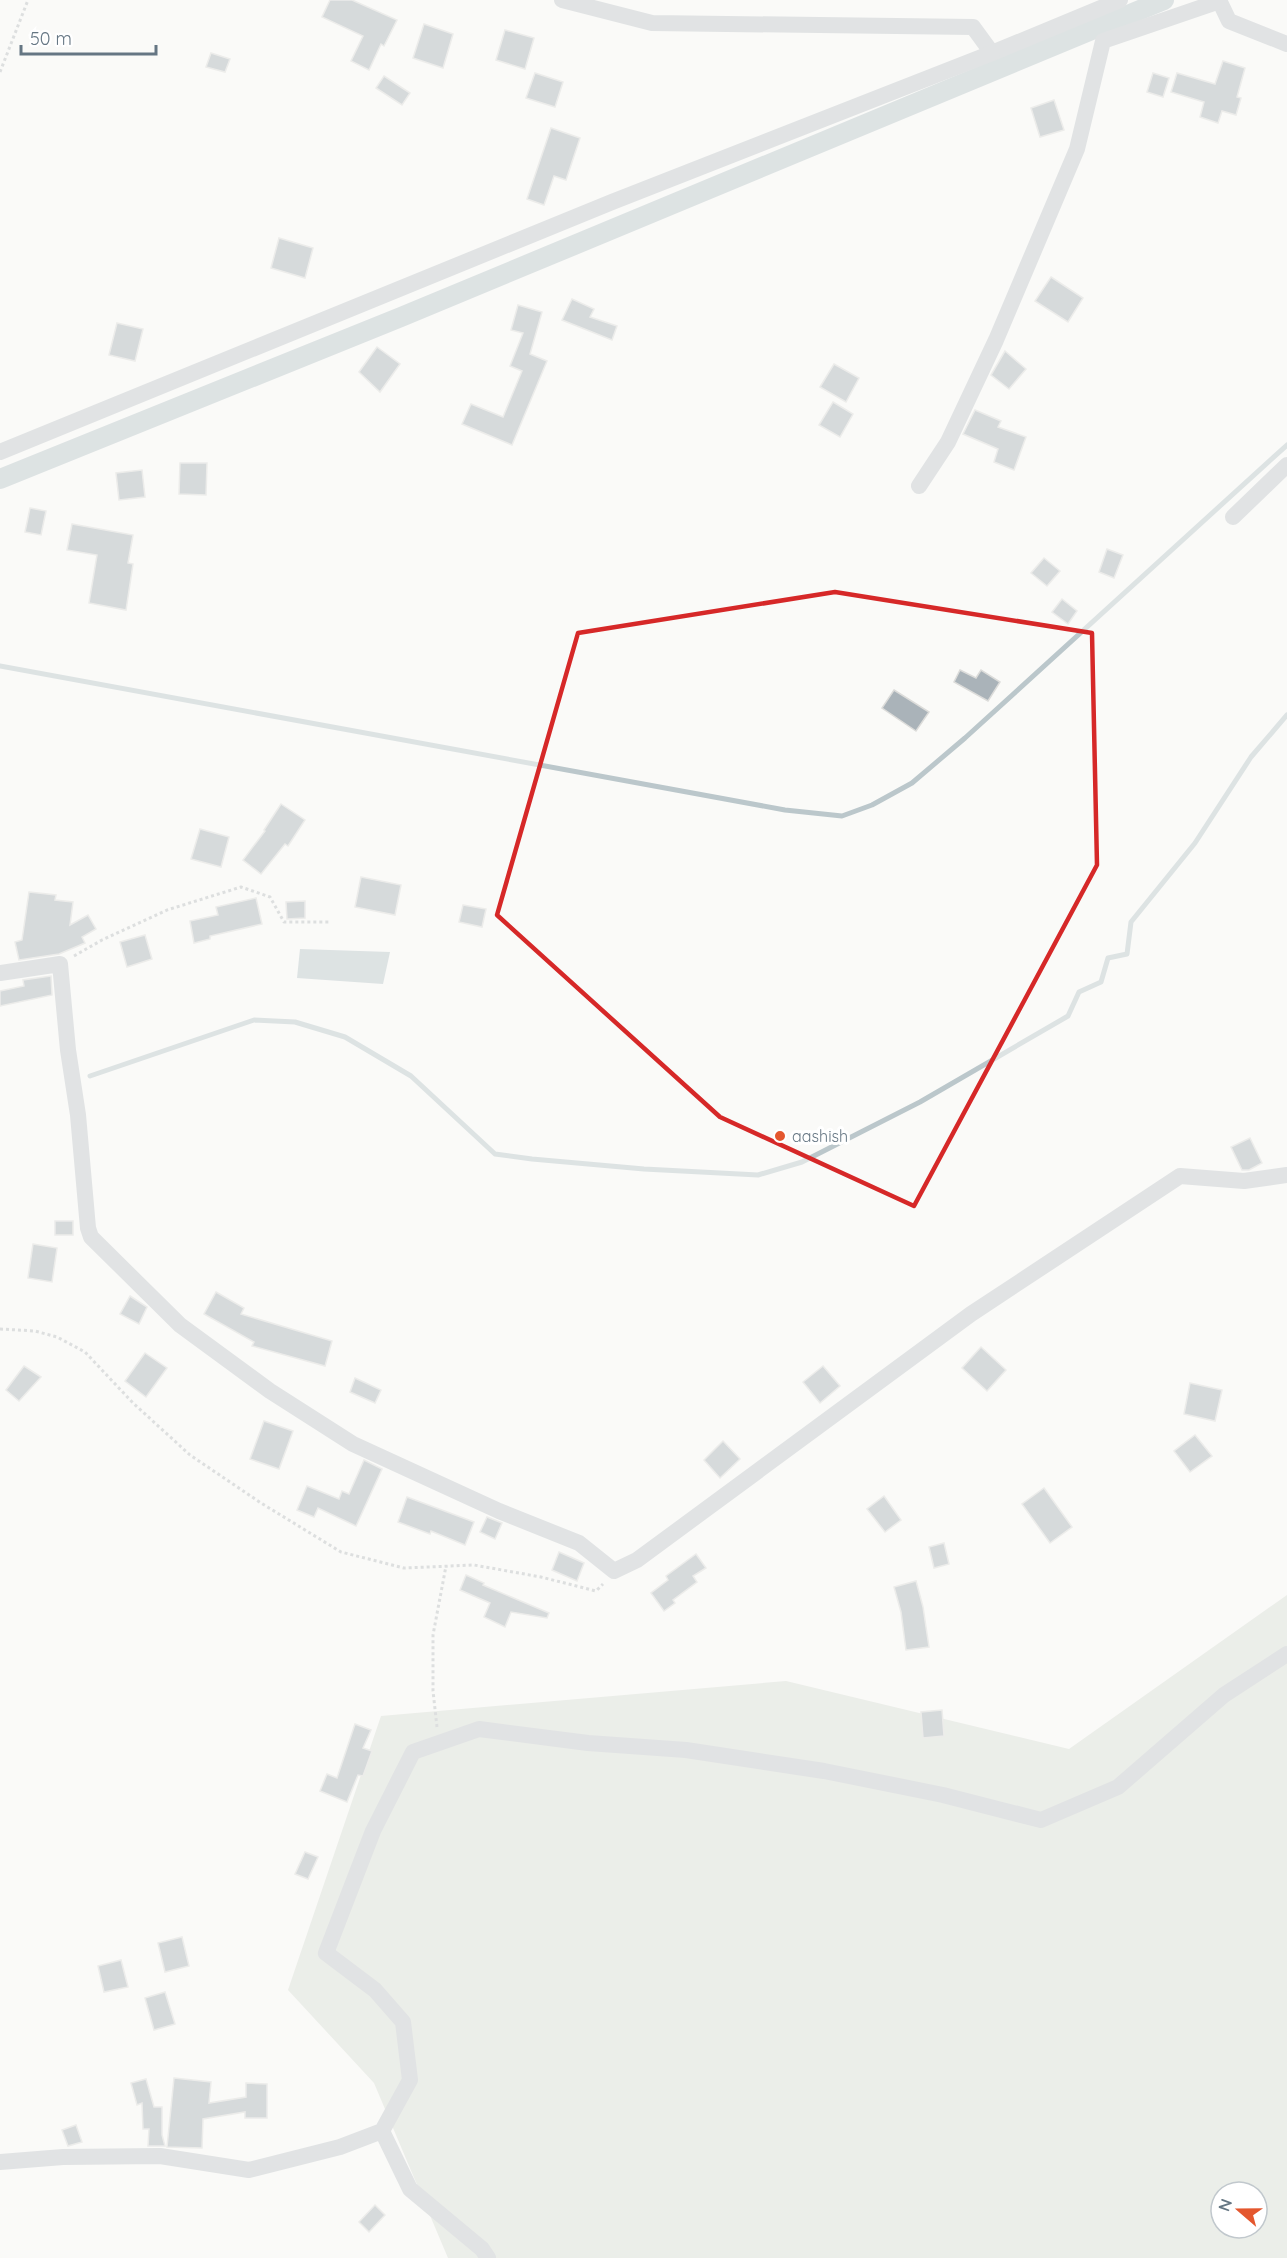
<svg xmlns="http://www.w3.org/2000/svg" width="1287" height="2258" viewBox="0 0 1287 2258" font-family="Quicksand,sans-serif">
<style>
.green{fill:#dadfd7;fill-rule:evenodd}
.water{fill:#bbc7cb}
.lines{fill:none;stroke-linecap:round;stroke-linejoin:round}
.stream{stroke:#bbc7cb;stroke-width:5}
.canal{stroke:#bbc7cb;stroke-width:20}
.building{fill:#aab3b9;stroke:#dcdcda;stroke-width:1.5}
.path{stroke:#bbbfc2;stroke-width:3;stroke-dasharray:3 3;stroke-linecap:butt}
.minor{stroke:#c3c8cc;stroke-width:16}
.marked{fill:none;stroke:#d62828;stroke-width:4.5;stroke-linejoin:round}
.poi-dot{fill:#e4572e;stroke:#fff;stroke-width:2}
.labels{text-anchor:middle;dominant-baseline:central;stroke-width:6;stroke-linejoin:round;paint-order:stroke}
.poi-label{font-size:16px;fill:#657683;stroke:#fff;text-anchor:start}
</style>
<rect width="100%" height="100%" fill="#fafaf8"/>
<path class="green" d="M 1287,1595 L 1287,2258 L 448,2258 L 374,2083 L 288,1990 L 381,1716 L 786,1681 L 1069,1749 ZM 1221,2192 L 1257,2192 L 1257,2228 L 1221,2228 Z"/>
<polygon class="water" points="300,949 390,952 383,984 297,978"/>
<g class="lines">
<g class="stream">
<polyline points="0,666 785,810 842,816 872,805 912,783 965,738 1287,445"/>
<polyline points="90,1076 254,1020 295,1022 345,1037 411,1076 495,1154 532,1159 644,1169 758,1175 802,1162 920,1102 1068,1016 1079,992 1101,982 1108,958 1127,954 1131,922 1195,843 1251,757 1287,715"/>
</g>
<polyline class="canal" points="0,479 401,317 1164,0"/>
</g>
<g class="building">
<polygon points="330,0 352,0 397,20 384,46 381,44 369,70 351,61 363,36 322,17"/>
<polygon points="424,24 453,34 443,68 413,58"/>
<polygon points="505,30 534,38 525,69 496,60"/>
<polygon points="211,53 230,59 225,72 206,67"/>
<polygon points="1223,61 1245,68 1237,97 1241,98 1236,115 1222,111 1218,123 1200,117 1204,102 1171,92 1177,73 1215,84"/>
<polygon points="535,73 563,82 555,107 526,98"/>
<polygon points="1153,73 1169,78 1163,97 1147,92"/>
<polygon points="384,76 410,93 402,105 376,88"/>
<polygon points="1054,100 1064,130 1040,137 1031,108"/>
<polygon points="551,128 580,138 566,180 554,176 544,205 527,199"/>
<polygon points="279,238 313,248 305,278 271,268"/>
<polygon points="1051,277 1083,298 1068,322 1035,301"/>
<polygon points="572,299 594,309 590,317 617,326 612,340 562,320"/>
<polygon points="518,305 542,312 530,354 547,361 512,445 462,424 471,404 503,417 522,371 510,366 523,333 511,330"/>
<polygon points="117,323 143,329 135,361 109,355"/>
<polygon points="377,347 400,364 380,392 359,372"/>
<polygon points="1005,351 1026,369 1009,389 991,375"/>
<polygon points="834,364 859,378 846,402 820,387"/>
<polygon points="833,402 853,414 840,437 819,425"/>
<polygon points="975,410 1001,421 998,427 1026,437 1014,470 994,462 998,449 963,434"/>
<polygon points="180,463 207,463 206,495 179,494"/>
<polygon points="142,470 145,497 119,500 116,473"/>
<polygon points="30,508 46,511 41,535 25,532"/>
<polygon points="72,524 133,535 128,563 133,564 126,610 89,603 97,555 67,550"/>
<polygon points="1107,549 1123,555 1114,578 1099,572"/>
<polygon points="1044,558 1060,571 1047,586 1031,573"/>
<polygon points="1062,599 1077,611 1068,624 1052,612"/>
<polygon points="960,670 976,678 981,670 1000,682 988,701 954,682"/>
<polygon points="894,690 929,712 916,731 882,708"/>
<polygon points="281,804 305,820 288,846 285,844 261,874 243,860 265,831 264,830"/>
<polygon points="200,829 229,837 221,867 191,859"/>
<polygon points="361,877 401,885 395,915 355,907"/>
<polygon points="29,892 56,895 55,900 73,902 70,925 88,915 96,929 82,937 85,943 59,954 19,960 15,942 22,940"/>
<polygon points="256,898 262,924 210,936 210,939 194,943 190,921 218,915 216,907"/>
<polygon points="305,901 305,918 287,919 286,902"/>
<polygon points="463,905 486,909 482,927 459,922"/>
<polygon points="145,935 152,959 127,967 120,942"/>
<polygon points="51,976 52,995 0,1006 0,991 24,986 23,980"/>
<polygon points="1250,1138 1262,1163 1249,1170 1242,1170 1231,1147"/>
<rect x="55" y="1221" width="18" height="14"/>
<polygon points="33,1244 57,1248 52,1282 28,1278"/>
<polygon points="216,1292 244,1308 241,1314 332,1341 325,1366 252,1346 254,1342 204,1314"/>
<polygon points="130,1296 147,1307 139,1324 120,1314"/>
<polygon points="981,1347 1006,1370 987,1391 962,1368"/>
<polygon points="145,1353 167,1368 146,1397 125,1381"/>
<polygon points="24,1366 41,1377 19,1401 6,1390"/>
<polygon points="823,1366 840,1386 820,1403 803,1382"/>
<polygon points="355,1378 381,1390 375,1403 350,1392"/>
<polygon points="1190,1383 1222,1390 1215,1421 1184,1414"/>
<polygon points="264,1421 293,1431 279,1469 250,1459"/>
<polygon points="1195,1435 1212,1456 1190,1472 1174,1451"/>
<polygon points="723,1441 740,1459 720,1478 704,1460"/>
<polygon points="364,1460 382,1469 356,1526 318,1508 314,1517 297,1510 307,1486 339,1499 342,1491 349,1494"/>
<polygon points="1044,1488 1072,1527 1050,1543 1022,1504"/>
<polygon points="884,1496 901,1520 885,1532 867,1509"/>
<polygon points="407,1497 474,1522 465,1545 431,1531 430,1534 398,1522"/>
<polygon points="487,1517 502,1523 495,1539 480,1532"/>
<polygon points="944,1543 949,1564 934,1568 929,1547"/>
<polygon points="559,1552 584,1563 577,1581 552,1570"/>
<polygon points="696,1554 706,1568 693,1576 697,1582 673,1600 675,1603 664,1611 651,1593 668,1580 666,1576"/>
<polygon points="466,1575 484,1583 483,1585 549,1613 547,1618 511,1612 505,1627 484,1617 490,1603 460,1590"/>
<polygon points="916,1581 923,1607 929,1647 906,1650 901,1612 894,1587"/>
<polygon points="942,1710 944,1736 923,1738 921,1712"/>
<polygon points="355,1724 371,1730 363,1748 372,1751 363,1776 358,1775 347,1802 320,1791 327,1774 337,1778"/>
<polygon points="305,1852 318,1857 308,1879 295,1874"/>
<polygon points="182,1937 189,1966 165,1972 158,1943"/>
<polygon points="121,1960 128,1987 104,1992 98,1966"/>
<polygon points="165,1992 175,2024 154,2030 145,1998"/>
<polygon points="174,2078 211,2082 209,2103 246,2097 246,2083 267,2084 267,2118 245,2118 245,2112 203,2119 202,2148 167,2147"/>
<polygon points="146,2079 154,2107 162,2107 162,2135 165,2146 148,2146 149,2129 143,2129 142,2103 137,2105 131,2083"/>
<polygon points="76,2125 82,2142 68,2146 62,2130"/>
<polygon points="375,2205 385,2215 369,2232 359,2222"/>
</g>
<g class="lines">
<g class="path">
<polyline points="0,72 28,0"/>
<polyline points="74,956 102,940 167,910 241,887 270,897 284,922 330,922"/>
<polyline points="0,1329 35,1331 57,1337 85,1352 133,1403 190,1455 261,1503 341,1552 404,1568 474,1565 541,1577 596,1591 603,1584"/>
<polyline points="437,1727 433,1691 433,1635 446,1566"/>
</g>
<g class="minor">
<polyline points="562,0 652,23 973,27 992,53 1120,0"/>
<polyline points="1219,0 1229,21 1287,44"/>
<polyline points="0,452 612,202 992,53"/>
<polyline points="919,486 948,442 996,340 1077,149 1103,41 1220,1"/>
<polyline points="1233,517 1287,465"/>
<polyline points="0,973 60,964 68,1050 78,1115 88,1228 91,1237 180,1325 270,1391 353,1444 499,1511 579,1543 614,1571 637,1560 971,1314 1180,1176 1244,1181 1287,1175"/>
<polyline points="382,2131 410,2189 482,2249 488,2258"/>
<polyline points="0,2162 63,2157 160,2156 249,2170 340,2147 382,2131 410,2080 403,2022 375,1990 326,1953 373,1831 413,1752 479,1729 588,1743 686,1750 824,1771 943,1795 1041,1820 1118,1787 1224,1695 1287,1654"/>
</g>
</g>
<path d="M0 0H1287V2258H0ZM 835,592 L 1092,633 L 1097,865 L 914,1206 L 720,1117 L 497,915 L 578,633 Z" fill="#fafaf8" fill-opacity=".55" fill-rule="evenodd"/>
<path class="marked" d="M 835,592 L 1092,633 L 1097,865 L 914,1206 L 720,1117 L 497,915 L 578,633 Z"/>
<circle class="poi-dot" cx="780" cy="1136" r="6"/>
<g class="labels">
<g class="poi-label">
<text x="792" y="1136">aashish</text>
</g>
</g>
<g transform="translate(1239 2210) rotate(290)"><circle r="28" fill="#ffffff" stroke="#c1c8cd" stroke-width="1.5"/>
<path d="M0-4.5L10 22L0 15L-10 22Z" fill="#e4572e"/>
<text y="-9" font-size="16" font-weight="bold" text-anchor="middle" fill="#657683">N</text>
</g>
<path d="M21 45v9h135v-9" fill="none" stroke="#657683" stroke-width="3"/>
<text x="30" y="45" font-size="18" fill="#657683" stroke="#ffffff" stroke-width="4.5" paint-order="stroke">50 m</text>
</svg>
